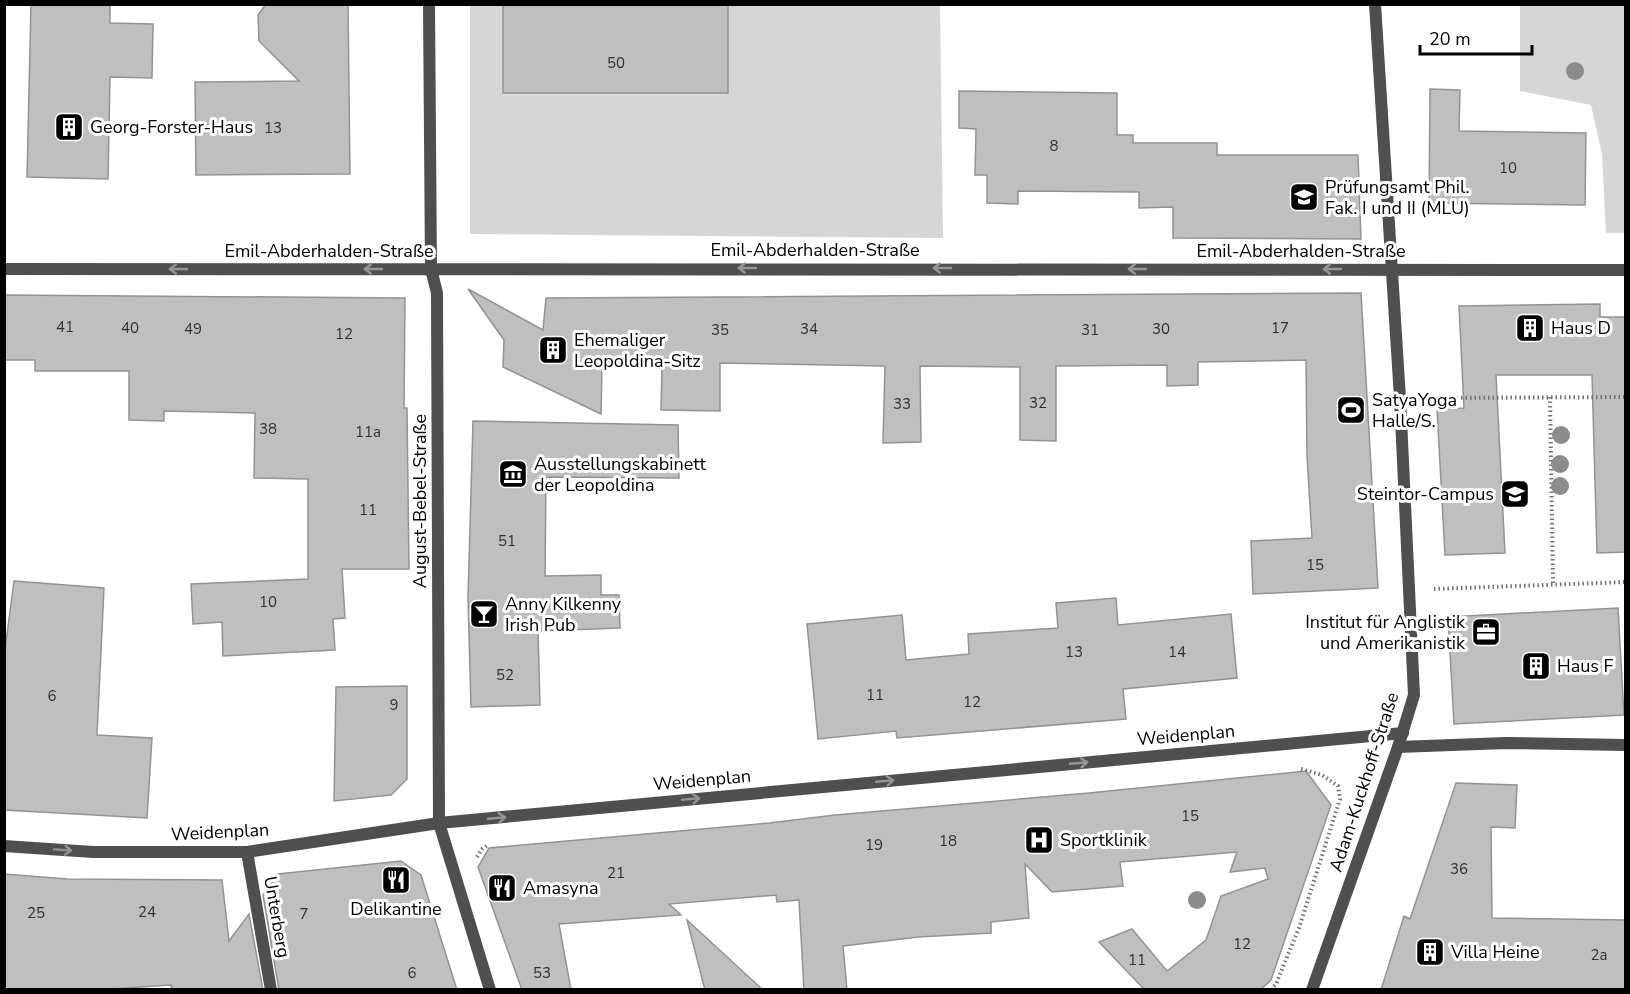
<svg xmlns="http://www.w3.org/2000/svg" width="1630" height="994" viewBox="0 0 1630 994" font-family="'Nunito Sans',sans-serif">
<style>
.green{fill:#d6d6d6}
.building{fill:#bfbfbf;stroke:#939393;stroke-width:1.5}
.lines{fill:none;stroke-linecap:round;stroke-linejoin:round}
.path{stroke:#717171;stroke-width:4;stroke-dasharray:1.5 3;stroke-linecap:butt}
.service{stroke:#4f4f4f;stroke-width:12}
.minor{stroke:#4f4f4f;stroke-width:12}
.tertiary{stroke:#4f4f4f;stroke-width:12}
.tree{fill:#8c8c8c}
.oneway{stroke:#959595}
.labels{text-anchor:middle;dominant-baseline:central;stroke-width:6;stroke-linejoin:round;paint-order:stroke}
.number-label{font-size:15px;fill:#303030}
.poi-label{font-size:18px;fill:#000;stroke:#fff;text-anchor:start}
.street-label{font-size:18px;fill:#000;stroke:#fff}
</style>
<rect width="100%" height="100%" fill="#fff"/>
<g class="green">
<polygon points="470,5 940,5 943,238 470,234"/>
<polygon points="1520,5 1625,5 1625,233 1606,233 1602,154 1591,105 1520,91"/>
</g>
<g class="building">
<polygon points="31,4 110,4 110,23 153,24 152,78 110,77 108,179 27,177"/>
<polygon points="266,4 348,4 350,174 196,175 195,82 299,81 259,41 258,15"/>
<rect x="503" y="4" width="225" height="89"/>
<polygon points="1430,89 1460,90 1459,131 1586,133 1585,205 1429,203"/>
<polygon points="959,91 1117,93 1117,135 1133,135 1133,143 1217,143 1217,155 1358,155 1361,239 1173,238 1173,207 1139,208 1139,192 1018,191 1018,204 987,203 987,175 975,175 976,129 959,128"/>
<polygon points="468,289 543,330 546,298 1361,293 1378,588 1253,594 1251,541 1312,538 1307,456 1306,360 1198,362 1198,385 1167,386 1167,365 1056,366 1056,441 1020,440 1020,367 920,366 921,442 883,443 885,366 720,363 720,411 661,410 662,367 602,367 601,414 503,367 504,340"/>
<polygon points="4,295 405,298 404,408 407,408 409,569 342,569 345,618 333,619 335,650 223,656 222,622 193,624 191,584 308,579 308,479 254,478 255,413 164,411 164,421 129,420 129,371 35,371 35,360 4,360"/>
<polygon points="1600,304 1600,317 1626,317 1626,552 1597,553 1592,375 1496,375 1505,553 1445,555 1437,409 1464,408 1459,306"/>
<polygon points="473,421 678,425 679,478 546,477 545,576 601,575 601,595 619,595 620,628 538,631 540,705 471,707 468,598"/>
<polygon points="14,581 104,588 97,735 152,738 147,818 4,810 4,657"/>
<polygon points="1116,598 1118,625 1231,614 1237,678 1123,689 1126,719 897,738 896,731 818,739 807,624 902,615 906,660 969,654 968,634 1058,628 1056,603"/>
<polygon points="1618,608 1624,715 1454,724 1448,617"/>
<polygon points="407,686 407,779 391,795 334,801 336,687"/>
<polygon points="1306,771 1331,805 1271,980 1260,990 1141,990 1143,988 1099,942 1132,929 1167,971 1206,940 1221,896 1268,879 1265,868 1230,872 1237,852 1120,862 1123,886 1052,892 1025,864 1029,918 991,922 991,933 918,937 843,946 847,990 804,990 799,900 777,902 776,895 669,904 681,915 559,924 571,990 522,990 478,867 489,848 769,823 835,815 1089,793"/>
<polygon points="1456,783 1517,785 1515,828 1491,827 1492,918 1626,920 1626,990 1381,990 1404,916 1410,919"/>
<polygon points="401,861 421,875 457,990 279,990 263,895 278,874"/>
<polygon points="4,874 67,879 222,880 229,941 249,914 263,990 172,990 171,985 94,990 4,990"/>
<polygon points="687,920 763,990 705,990"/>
</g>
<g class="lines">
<g class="path">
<polyline points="1550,397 1553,583"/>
<polyline points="1425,398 1626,397"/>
<polyline points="1434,589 1626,582"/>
<polyline points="477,857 482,849 488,845"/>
<polyline points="1271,990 1276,984 1299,928 1340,799 1338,786 1322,775 1301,769"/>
</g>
<polyline class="service" points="1398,747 1506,743 1626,745"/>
<g class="minor">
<polyline points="4,269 1626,270"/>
<polyline points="4,846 93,852 247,852 439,823 1403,733"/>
<polyline points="247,852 271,990"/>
<polyline points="1312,990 1398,747 1414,695 1400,398 1375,4"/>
</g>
<polyline class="tertiary" points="429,4 431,269 437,293 439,823 490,990"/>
</g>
<g class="tree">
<circle cx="1575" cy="71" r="9"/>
<circle cx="1561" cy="435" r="9"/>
<circle cx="1560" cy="464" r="9"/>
<circle cx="1560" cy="486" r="9"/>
<circle cx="1197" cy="900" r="9"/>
</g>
<defs><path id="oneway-shaft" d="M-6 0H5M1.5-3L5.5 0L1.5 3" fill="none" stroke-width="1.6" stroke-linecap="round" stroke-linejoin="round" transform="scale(1.5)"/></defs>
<g class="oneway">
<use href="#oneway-shaft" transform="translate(747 268) rotate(180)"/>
<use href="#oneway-shaft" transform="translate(942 268) rotate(-180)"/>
<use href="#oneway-shaft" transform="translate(178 269) rotate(-180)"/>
<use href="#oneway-shaft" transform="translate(373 269) rotate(-180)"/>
<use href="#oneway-shaft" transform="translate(1137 269) rotate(-180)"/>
<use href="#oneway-shaft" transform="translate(1332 269) rotate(-180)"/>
<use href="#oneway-shaft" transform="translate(1079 763) rotate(-5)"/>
<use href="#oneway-shaft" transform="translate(885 781) rotate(-5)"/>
<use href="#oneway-shaft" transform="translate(691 799) rotate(-5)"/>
<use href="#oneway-shaft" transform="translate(497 818) rotate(-5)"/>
<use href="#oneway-shaft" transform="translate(63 850) rotate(4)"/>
</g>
<defs>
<g id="building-square" transform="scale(1.5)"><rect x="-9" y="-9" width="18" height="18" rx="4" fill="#000" stroke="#fff"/><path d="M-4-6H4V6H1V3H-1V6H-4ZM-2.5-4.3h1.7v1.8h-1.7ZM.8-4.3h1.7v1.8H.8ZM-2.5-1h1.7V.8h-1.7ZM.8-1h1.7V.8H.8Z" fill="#fff"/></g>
<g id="university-square" transform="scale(1.5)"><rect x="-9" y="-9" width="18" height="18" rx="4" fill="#000" stroke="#fff"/><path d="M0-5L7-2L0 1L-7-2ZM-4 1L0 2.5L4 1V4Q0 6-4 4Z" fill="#fff"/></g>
<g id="stadium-square" transform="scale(1.5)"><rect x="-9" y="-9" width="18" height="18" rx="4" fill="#000" stroke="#fff"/><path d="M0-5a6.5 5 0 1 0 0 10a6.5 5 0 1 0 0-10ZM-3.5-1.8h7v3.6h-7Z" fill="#fff"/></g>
<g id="museum-square" transform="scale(1.5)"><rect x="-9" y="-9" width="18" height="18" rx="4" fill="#000" stroke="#fff"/><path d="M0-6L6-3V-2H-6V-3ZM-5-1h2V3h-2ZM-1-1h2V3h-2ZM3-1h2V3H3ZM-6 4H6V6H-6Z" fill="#fff"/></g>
<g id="bar-square" transform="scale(1.5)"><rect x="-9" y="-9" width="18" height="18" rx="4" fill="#000" stroke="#fff"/><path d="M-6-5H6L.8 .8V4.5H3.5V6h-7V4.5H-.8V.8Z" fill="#fff"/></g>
<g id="office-square" transform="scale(1.5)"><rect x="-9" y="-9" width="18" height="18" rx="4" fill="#000" stroke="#fff"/><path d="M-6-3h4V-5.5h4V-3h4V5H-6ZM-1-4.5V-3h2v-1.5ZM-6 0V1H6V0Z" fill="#fff"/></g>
<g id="hospital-square" transform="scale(1.5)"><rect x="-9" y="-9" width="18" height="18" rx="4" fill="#000" stroke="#fff"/><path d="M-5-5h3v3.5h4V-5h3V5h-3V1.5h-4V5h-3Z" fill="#fff"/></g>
<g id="restaurant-square" transform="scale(1.5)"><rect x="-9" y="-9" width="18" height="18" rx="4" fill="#000" stroke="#fff"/><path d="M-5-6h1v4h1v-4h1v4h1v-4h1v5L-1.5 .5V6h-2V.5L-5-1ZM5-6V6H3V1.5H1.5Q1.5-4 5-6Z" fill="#fff"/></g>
</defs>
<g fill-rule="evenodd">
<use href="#building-square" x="69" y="127"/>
<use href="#university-square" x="1304" y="197"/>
<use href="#building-square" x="1530" y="328"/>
<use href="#building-square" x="553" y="350"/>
<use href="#stadium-square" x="1351" y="410"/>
<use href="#museum-square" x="513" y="474"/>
<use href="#university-square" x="1515" y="494"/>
<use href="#bar-square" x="484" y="614"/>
<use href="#office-square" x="1486" y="632"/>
<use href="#building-square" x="1536" y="666"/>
<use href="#hospital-square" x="1039" y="840"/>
<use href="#restaurant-square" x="396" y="880"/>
<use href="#restaurant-square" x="502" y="888"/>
<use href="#building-square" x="1430" y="952"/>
</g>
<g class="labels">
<g class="number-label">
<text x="616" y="63">50</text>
<text x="273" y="128">13</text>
<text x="1054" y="146">8</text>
<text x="1508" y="168">10</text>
<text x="65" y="327">41</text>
<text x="130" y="328">40</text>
<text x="1280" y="328">17</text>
<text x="193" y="329">49</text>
<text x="809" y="329">34</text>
<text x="1161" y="329">30</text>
<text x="720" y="330">35</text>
<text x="1090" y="330">31</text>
<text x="344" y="334">12</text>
<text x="1038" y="403">32</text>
<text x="902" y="404">33</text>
<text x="268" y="429">38</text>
<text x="368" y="432">11a</text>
<text x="368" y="510">11</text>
<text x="507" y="541">51</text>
<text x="1315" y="565">15</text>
<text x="268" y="602">10</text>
<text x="1074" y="652">13</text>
<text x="1177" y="652">14</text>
<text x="505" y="675">52</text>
<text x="875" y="695">11</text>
<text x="52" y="696">6</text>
<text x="972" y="702">12</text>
<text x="394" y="705">9</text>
<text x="1190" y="816">15</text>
<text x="948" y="841">18</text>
<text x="874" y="845">19</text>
<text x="1459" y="869">36</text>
<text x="616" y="873">21</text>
<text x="147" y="912">24</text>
<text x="36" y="913">25</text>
<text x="304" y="914">7</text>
<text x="1242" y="944">12</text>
<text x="1599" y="955">2a</text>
<text x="1137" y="960">11</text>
<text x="412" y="973">6</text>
<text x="542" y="973">53</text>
</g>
<g class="poi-label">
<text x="90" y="127">Georg-Forster-Haus</text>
<text x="1325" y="187">Prüfungsamt Phil.<tspan x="1325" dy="21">Fak. I und II (MLU)</tspan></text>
<text x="1551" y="328">Haus D</text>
<text x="574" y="340">Ehemaliger<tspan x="574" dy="21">Leopoldina-Sitz</tspan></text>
<text x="1372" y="400">SatyaYoga<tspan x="1372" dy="21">Halle/S.</tspan></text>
<text x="534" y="464">Ausstellungskabinett<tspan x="534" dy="21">der Leopoldina</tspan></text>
<text x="1494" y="494" text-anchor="end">Steintor-Campus</text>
<text x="505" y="604">Anny Kilkenny<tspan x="505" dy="21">Irish Pub</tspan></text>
<text x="1465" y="622" text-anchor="end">Institut für Anglistik<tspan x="1465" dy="21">und Amerikanistik</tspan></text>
<text x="1557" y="666">Haus F</text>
<text x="1060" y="840">Sportklinik</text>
<text x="523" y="888">Amasyna</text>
<text x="396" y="909" text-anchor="middle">Delikantine</text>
<text x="1451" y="952">Villa Heine</text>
</g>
<g class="street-label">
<text x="815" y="250">Emil-Abderhalden-Straße</text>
<text x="329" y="251">Emil-Abderhalden-Straße</text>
<text x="1301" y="251">Emil-Abderhalden-Straße</text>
<text transform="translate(420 501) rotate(-90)">August-Bebel-Straße</text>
<text transform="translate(1186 735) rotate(-5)">Weidenplan</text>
<text transform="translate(702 780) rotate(-5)">Weidenplan</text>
<text transform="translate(1364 782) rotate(-72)">Adam-Kuckhoff-Straße</text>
<text transform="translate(220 832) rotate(-3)">Weidenplan</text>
<text transform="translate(277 917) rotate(80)">Unterberg</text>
</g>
</g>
<rect width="1630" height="994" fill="none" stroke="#000000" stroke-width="12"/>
<path d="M1420 45v9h112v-9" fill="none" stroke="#000000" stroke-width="3"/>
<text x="1429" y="45" font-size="18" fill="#000000" stroke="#ffffff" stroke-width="4.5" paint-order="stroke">20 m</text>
</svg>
